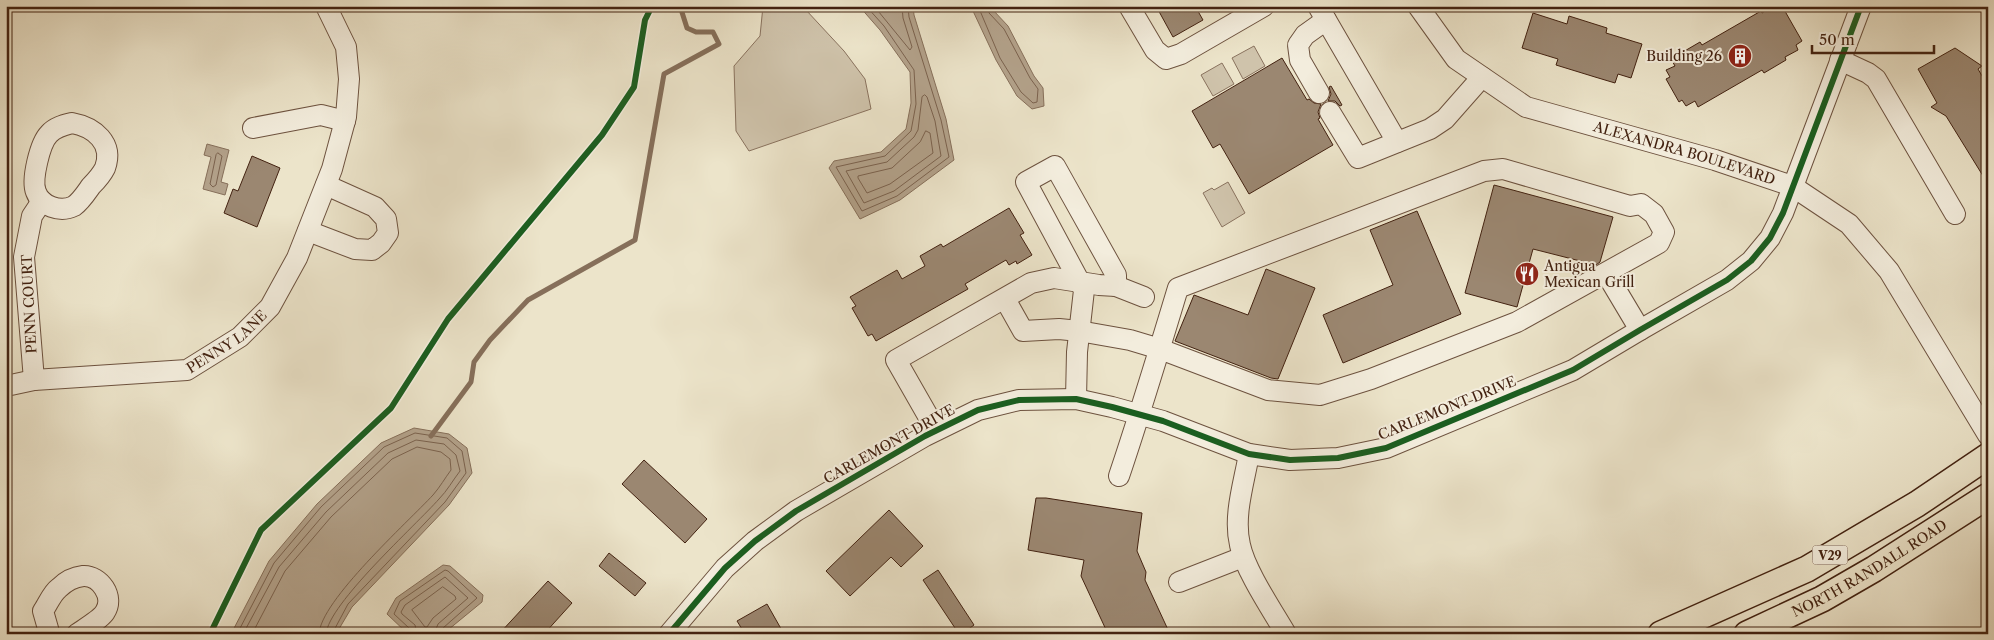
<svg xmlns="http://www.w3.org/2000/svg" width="1994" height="640" viewBox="0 0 1994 640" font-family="'Libre Caslon Text',serif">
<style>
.green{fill:#cfc3ab;stroke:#89725e}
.water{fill:#b3a28b;stroke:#866f5a}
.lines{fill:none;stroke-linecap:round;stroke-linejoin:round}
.shore{stroke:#7b624e;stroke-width:1}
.stream{stroke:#866f5a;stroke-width:5}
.building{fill:#9b8771;stroke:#432211}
.minor-casing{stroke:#6d523f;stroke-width:22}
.major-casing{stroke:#432211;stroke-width:28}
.minor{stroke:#f3eddd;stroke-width:20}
.major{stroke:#ece4ca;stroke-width:25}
.cycleway-casing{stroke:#f3eddd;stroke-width:9}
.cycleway{stroke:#1b5e20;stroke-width:6}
.labels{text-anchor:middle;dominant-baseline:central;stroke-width:4;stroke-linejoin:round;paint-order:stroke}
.shield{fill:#f3eddd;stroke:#785f4e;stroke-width:1}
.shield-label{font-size:12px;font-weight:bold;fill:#432211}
.poi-label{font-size:14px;fill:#432211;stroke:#f3eddd;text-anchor:end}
.street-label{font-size:14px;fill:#432211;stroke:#f3eddd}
</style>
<rect width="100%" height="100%" fill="#ece4ca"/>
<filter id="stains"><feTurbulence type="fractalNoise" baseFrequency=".004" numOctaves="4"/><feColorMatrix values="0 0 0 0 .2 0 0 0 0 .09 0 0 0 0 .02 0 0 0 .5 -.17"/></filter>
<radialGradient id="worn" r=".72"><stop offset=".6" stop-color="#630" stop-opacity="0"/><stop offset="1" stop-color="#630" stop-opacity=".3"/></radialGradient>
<g class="green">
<polygon points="763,6 806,6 806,10 844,51 865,79 871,109 749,151 736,131 734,66 760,36"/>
<polygon points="1254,46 1265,66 1243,79 1232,58"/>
<polygon points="1222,63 1234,84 1213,96 1201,75"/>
<polygon points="1228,182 1245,213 1222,227 1203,193 1212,188 1214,190"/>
</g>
<g class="water">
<polygon points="859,6 913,6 914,15 946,119 954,160 900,200 860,219 829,168 834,161 881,152 906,129 911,103 910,72 880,30"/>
<polygon points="973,6 992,6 993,10 1008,26 1034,76 1043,88 1044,106 1032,109 1017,96 996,60 973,11"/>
<polygon points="207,144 229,150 221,182 228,184 225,195 203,189 211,157 204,155"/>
<polygon points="414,428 449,434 467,448 472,473 449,505 352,607 336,634 231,634 269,561 317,504 381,443"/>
<polygon points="443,565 450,566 483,595 482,602 443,634 408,634 387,614 396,598"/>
</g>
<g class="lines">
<g class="shore">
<polyline points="866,6 884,26 914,70 916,104 911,131 885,156 836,167 862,211 897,196 949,157 941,120 909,17 908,6"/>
<polyline points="874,6 910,50 912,47 903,18 902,6"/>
<polyline points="978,6 1000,58 1021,92 1033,103 1037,102 1038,89 1030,78 1004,29 989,13 988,6"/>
<polygon points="925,95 927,97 935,121 941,156 894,191 864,203 846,171 887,162 914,137 918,130 922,97"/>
<polygon points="926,131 930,133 933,153 890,184 867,193 858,178 858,176 892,168 920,142"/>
<polygon points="218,153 222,156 216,185 213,187 210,184 216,155"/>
<polygon points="443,587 455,596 456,599 433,618 427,627 425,627 412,610"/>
<polyline points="237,634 274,563 321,507 384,447 415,433 447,438 462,451 466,473 445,502 348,604 332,634"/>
<path d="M 243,634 L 279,567 L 326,512 L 388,453 L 416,440 L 444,444 L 456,455 L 460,471 C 453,480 447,491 439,499 C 416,525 328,604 326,634"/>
<path d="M 252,634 L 285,571 L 331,517 L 392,459 L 417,447 L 441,452 L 450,459 L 451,470 C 445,478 440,487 433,495 C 408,522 320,601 319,634"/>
<polyline points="411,634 409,628 394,614 400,601 445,570 448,571 477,598 443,628 441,634"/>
<polyline points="417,634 415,625 402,614 401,612 405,605 445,577 468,598 438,624 434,634"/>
</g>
<polyline class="stream" points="431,436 471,382 474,362 490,340 528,300 635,240 664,74 719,44 713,32 696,32 687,28 680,6"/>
</g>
<g class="building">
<polygon points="1156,6 1195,6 1203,20 1173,37"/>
<polygon points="1773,6 1782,6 1802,41 1796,45 1798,50 1785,57 1786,60 1764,73 1762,70 1698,107 1695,101 1686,106 1682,100 1679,102 1666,79 1670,77 1666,70 1675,66 1671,59 1700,42 1702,45 1761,11 1762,13"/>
<polygon points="1533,13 1567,24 1569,16 1607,28 1606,33 1642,44 1631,78 1618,74 1615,83 1595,77 1556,65 1558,59 1522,48"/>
<polygon points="1955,48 1982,66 1978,69 1988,86 1988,184 1946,116 1931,107 1937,103 1918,69"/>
<polygon points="1282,58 1307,100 1309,99 1314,103 1321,104 1318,112 1320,118 1318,119 1333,145 1249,194 1220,144 1213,148 1192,111"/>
<polygon points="1331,86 1342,105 1340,106 1335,101 1328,101 1331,94 1329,87"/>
<polygon points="252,156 280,168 257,227 224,213 233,189 238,191"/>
<polygon points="1494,185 1613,217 1600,262 1596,265 1533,249 1517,307 1465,293"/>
<polygon points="1009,208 1024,233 1020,235 1032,255 1017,264 1016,261 1009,265 1006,260 965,284 968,289 876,341 872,334 868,336 852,308 856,306 850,297 897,270 902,279 925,266 920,256 941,244 943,247"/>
<polygon points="1417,211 1461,314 1343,363 1323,315 1393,285 1370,230"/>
<polygon points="1266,269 1315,288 1278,379 1271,378 1175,341 1194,295 1248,315"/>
<polygon points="644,460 707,519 685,543 622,484"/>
<polygon points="1036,498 1046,498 1142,513 1137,551 1146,572 1145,580 1170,634 1108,634 1081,576 1084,560 1028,550"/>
<polygon points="889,510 923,546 901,567 891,557 850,596 826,571"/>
<polygon points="609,553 646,583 635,596 599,566"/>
<polygon points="938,570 974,625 962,634 959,634 923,580"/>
<polygon points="548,581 572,603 544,634 499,634"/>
<polygon points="767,604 784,634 745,634 737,621"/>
</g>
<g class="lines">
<g class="minor-casing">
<g id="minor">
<polyline points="1129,6 1155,50 1166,59 1181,54 1264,6"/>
<polyline points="1318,6 1397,142"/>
<path id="s1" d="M 1418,6 L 1456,59 L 1526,107 L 1715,160 L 1792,186 L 1849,224 L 1889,271 L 1988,435"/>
<polyline points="1840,60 1868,73 1876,79 1955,214"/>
<polyline points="1319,93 1300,60 1298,45 1305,35 1326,20"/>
<polyline points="1330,112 1358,158 1430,129 1445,119 1482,77"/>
<path d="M 72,123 C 94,127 114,143 105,168 C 102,174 96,181 91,186 C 86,193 81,201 74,206 C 60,213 41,206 36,192 C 31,180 40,143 49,134 C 55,127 64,125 72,123 Z"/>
<polyline points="253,128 321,115 345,121"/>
<polyline points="308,231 355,249 372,250 381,243 388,233 386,219 375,207 326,185"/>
<polyline points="1606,273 1640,330"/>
<path d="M 1005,299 L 1023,331 L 1059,329 L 1079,331 L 1130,340 L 1160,349 L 1268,390 L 1320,395 L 1371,379 L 1517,322 L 1659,243 L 1664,232 L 1654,214 L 1641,204 L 1630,206 L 1503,169 L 1484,171 L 1178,288 C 1159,351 1140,414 1119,476"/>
<polyline points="34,380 24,257 32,216 42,201"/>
<path id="s2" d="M 6,386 L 34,380 L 187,370 L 240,337 L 270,307 L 297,258 L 332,169 L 346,117 L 349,79 L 346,47 L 326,6"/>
<polyline points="1076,399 1077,352 1084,290 1026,182 1055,166 1116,275 1116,286"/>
<polyline points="936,430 896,360 1031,283 1054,278 1099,285 1116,286 1144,297"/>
<path d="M 1249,454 C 1244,483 1233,516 1240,545 C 1245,570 1272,610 1286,634"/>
<polyline points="1179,582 1243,557"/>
<path d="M 49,632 L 43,611 C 48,604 52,593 59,588 C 65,582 74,577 83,576 C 100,575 115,597 105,612 C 101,619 84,629 77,634"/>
<polyline points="669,634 725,568 755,541 796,511 925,436 978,410 1019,400 1076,399 1112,407 1163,421 1249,454 1290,460 1338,458 1386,448 1573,370 1640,330 1727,280 1751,261 1770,238 1783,213 1861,6"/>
</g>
</g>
<g class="major-casing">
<g id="major">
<polyline points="1661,634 1807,569 1917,504 1988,456"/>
<path id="s3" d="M 1747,634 L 1822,599 L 1874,569 L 1988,496"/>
</g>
</g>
<use href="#minor" class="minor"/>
<use href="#major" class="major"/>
<g class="cycleway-casing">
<g id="cycleway">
<polyline points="210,634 261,530 391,408 448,319 602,135 634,87 645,20 652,6"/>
<polyline points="669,634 725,568 755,541 796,511 925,436 978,410 1019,400 1076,399 1112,407 1163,421 1249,454 1290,460 1338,458 1386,448 1573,370 1640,330 1727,280 1751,261 1770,238 1783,213 1861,6"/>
</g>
</g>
<use href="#cycleway" class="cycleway"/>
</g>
<defs>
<g id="building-disc" transform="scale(1.25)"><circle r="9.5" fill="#8f2418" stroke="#f3eddd"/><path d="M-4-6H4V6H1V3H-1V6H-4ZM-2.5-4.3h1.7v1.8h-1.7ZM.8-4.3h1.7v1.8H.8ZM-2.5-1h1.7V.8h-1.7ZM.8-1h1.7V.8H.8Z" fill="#fff"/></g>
<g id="restaurant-disc" transform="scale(1.25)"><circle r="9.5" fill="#8f2418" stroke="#f3eddd"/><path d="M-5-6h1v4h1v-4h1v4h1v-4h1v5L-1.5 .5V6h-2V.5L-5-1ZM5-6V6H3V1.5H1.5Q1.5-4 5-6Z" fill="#fff"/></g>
</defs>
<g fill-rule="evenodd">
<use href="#building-disc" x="1740" y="56"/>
<use href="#restaurant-disc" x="1527" y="274"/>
</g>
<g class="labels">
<rect class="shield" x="1812.5" y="545.5" width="35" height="19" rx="4"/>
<g class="shield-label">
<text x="1830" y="555">V29</text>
</g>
<g class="poi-label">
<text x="1722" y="56">Building 26</text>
<text x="1544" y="266" text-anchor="start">Antigua<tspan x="1544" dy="16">Mexican Grill</tspan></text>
</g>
<g class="street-label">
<text stroke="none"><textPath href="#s1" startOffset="315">ALEXANDRA BOULEVARD</textPath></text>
<text transform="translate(29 304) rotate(-93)">PENN COURT</text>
<text stroke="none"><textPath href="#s2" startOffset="231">PENNY LANE</textPath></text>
<text transform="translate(1447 408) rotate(-22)">CARLEMONT DRIVE</text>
<text transform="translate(889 444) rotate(-29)">CARLEMONT DRIVE</text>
<text stroke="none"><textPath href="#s3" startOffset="139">NORTH RANDALL ROAD</textPath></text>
</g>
</g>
<rect width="1994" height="640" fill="none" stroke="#ece4ca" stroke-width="25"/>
<rect x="8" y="8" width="1979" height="625" fill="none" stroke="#432211" stroke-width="2.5"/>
<rect x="12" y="12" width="1969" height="615" fill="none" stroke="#432211"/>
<path d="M1812 45v8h122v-8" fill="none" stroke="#432211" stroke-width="2.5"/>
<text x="1819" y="45" font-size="15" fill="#432211" stroke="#f3eddd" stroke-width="4" paint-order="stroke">50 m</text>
<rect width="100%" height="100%" filter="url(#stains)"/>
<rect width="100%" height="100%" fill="url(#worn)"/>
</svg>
